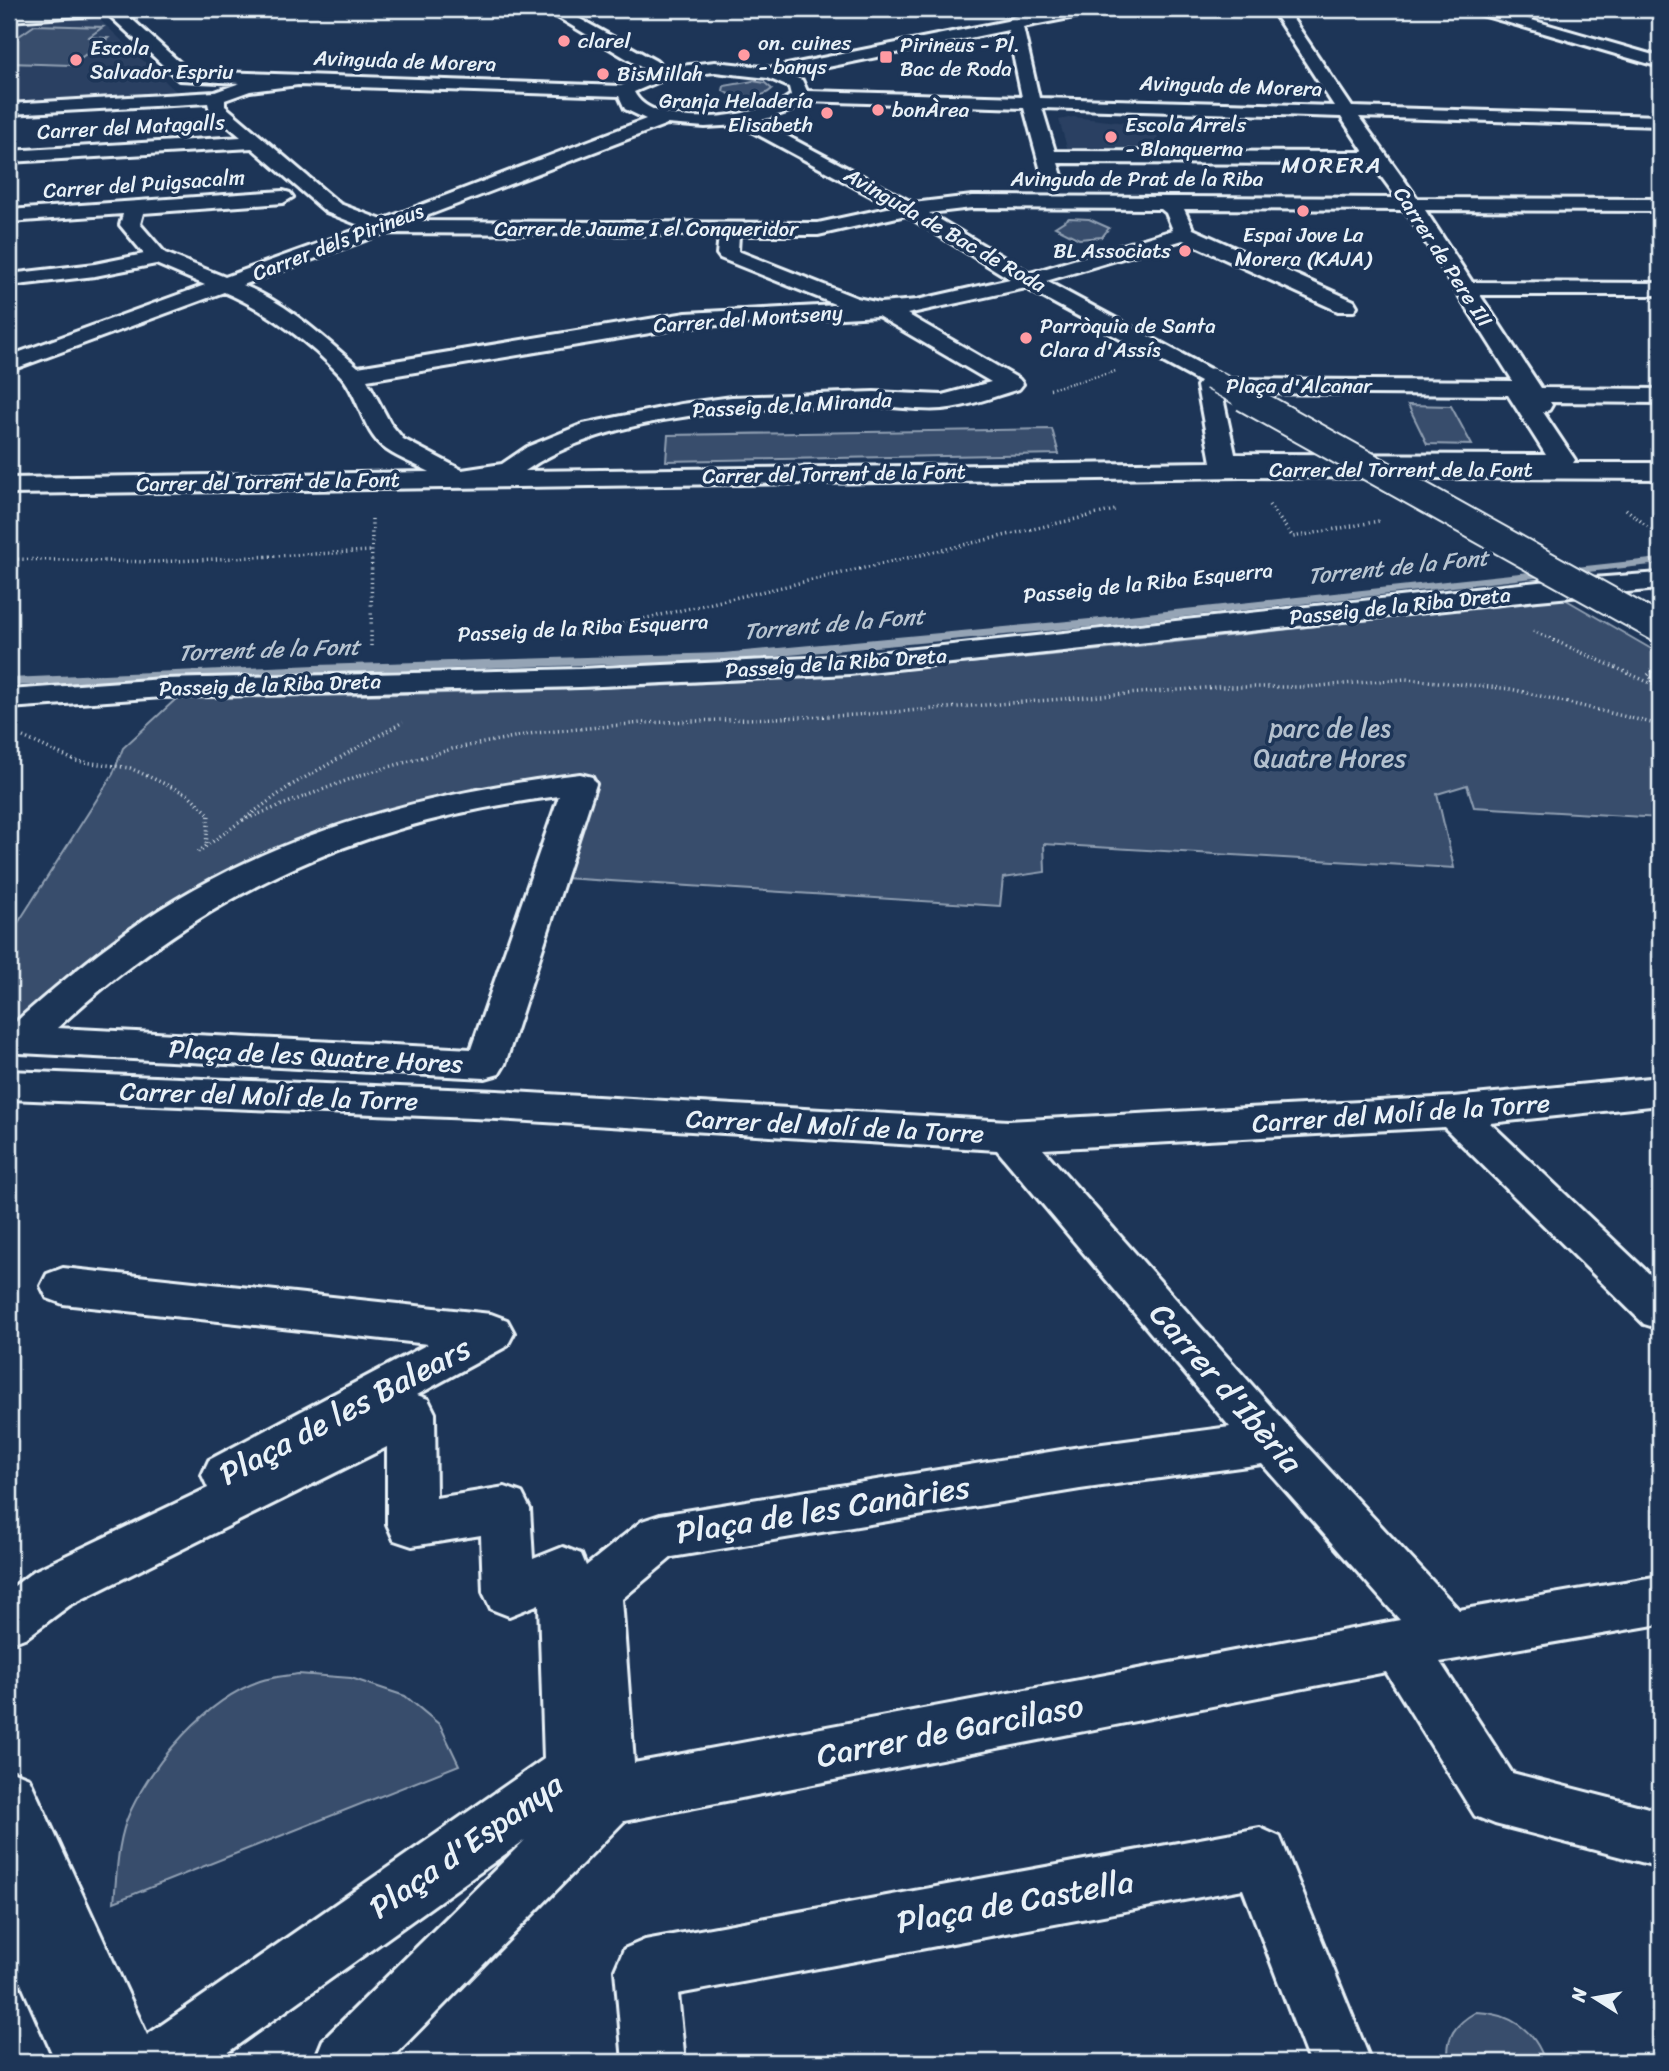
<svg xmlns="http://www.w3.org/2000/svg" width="1669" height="2071" viewBox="0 0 1669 2071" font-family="Sriracha,sans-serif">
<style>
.built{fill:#2a4162}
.green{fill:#374d6c;stroke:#909fb2;stroke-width:2}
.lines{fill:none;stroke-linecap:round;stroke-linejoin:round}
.stream{fill:#95a4b5;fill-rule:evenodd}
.minor-casing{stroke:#e8f1f8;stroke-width:6}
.path-far1{stroke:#e8f1f8;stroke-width:2.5;stroke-dasharray:1 2.5;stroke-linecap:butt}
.path{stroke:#e8f1f8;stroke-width:3.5;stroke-dasharray:1 3.5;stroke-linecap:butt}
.minor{fill:#1d3557;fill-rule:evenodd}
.minor-bridge-far1-casing{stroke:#e8f1f8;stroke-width:24;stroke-linecap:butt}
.minor-bridge-casing{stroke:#e8f1f8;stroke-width:31;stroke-linecap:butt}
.minor-bridge-far1{stroke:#1d3557;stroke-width:21}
.minor-bridge{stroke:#1d3557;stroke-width:27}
.poi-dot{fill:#ff9aa2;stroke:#1d3557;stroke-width:2.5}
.labels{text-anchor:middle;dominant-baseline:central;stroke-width:7;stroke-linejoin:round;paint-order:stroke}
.far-poi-label{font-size:21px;fill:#e8f1f8;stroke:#1d3557;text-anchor:start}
.far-street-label{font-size:21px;fill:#e8f1f8;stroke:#1d3557}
.far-neighbourhood-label{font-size:23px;letter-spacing:2px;fill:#e8f1f8;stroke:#1d3557}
.far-water-label{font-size:23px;font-style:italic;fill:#b7c4d1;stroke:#1d3557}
.park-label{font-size:26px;fill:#b3c0ce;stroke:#1d3557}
.street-label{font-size:26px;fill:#e8f1f8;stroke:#1d3557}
.near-street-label{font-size:32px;fill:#e8f1f8;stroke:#1d3557}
</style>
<rect width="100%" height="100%" fill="#1d3557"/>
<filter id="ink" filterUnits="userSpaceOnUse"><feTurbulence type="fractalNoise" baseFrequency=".0143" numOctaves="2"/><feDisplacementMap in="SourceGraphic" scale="14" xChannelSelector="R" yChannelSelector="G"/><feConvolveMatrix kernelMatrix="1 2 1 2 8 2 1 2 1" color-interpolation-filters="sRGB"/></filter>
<g filter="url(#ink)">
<g class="built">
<polygon points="83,18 99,19 182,97 9,107 9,23"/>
<polygon points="1073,117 1153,126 1164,154 1069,154 1059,120"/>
</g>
<g class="green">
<polygon points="35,25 103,27 89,37 108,38 71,65 9,63 9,43"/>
<path d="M 753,81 L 765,83 L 772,89 C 761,100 736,99 723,91 L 724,86 Z"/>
<polygon points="1069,218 1089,219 1109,228 1102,237 1079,239 1055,227"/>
<polygon points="1408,405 1451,406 1472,445 1427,444"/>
<polygon points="1052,429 1059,454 666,461 668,435"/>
<path d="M 1563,598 L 1660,654 L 1660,818 L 1474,807 L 1467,785 L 1437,794 L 1454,868 L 1044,844 L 1045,872 L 1003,878 L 1000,906 L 548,877 L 580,785 L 514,791 L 255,871 L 20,1040 L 9,1040 L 9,937 L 113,774 L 123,748 L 176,699 C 385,694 596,692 805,677 C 1058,658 1311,626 1563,598 Z"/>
<path d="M 298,1674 L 351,1678 L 405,1696 L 440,1725 L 459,1765 L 114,1902 C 117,1873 117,1840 130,1812 C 154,1761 206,1700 260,1681 C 272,1677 286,1676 298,1674 Z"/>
<path d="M 1476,2012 C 1509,2013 1535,2029 1545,2062 L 1449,2062 C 1445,2037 1455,2024 1476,2012 Z"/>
</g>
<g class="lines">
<polygon class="stream" points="1660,558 1660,564 1101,626 723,661 316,673 9,686 9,678 316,665 723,653 1101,618"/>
<g class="minor-casing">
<g id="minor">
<path d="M 51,9 L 126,9 L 124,12 L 189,71 L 621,86 L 649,72 L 544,9 L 562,9 L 656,61 L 664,68 L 715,62 L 772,68 L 1007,21 L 1014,17 L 1069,9 L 1097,9 L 1090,14 L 1023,27 L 1039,98 L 1334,106 L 1271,9 L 1286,9 L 1352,107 L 1660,116 L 1660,126 L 1359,117 L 1417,198 L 1660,199 L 1660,211 L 1425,210 L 1472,282 L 1660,283 L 1660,295 L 1480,295 L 1541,388 L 1660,389 L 1660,403 L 1550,402 L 1552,405 L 1549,410 L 1543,412 L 1575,460 L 1573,463 L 1660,463 L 1660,479 L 1241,477 L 9,494 L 9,478 L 430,472 C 417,465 400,459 387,450 C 363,434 360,398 342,377 C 311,343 266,310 224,292 L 9,371 L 9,356 L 205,285 L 156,264 L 95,276 L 9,286 L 9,274 L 95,264 L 144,254 L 120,225 L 123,214 L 9,222 L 9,210 L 283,191 L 290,193 L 293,197 L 283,203 L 143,213 L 140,224 L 165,253 L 225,277 L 364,227 L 326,212 L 252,148 L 9,162 L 9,151 L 241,137 L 210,111 L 208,103 L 9,114 L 9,104 L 215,92 L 240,83 L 179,80 L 108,14 L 9,21 L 9,11 ZM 1008,30 L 1022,97 L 807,91 L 802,80 L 789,75 ZM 715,72 L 768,78 L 789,87 L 791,95 C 762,118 653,132 634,92 L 669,77 ZM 298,85 L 619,96 L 625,109 L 646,119 L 382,220 L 340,204 L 225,106 L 225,100 L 250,91 ZM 804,101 L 1024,108 L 1044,182 L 1054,188 L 1064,182 L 1058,163 L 1372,164 L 1397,198 L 972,196 L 913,203 L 759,121 L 793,110 ZM 1042,108 L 1341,117 L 1364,152 L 1055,151 ZM 667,124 L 705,127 L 740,125 L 892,207 L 818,223 L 413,221 ZM 972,208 L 1161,209 L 1166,213 L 1173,230 L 1030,273 L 929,213 ZM 1184,209 L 1405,210 L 1513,381 L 1223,379 L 1219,374 L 1046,281 L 1183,240 L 1338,311 L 1354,311 L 1357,306 L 1354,301 L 1193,229 ZM 906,215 L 1010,279 L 917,300 L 880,303 L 857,298 L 738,251 L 739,235 L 818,235 ZM 384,233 L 719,235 L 717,254 L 720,258 L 837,305 L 686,313 L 358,367 C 322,336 288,304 243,285 ZM 1026,288 L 1200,382 L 1197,386 L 1211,462 L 525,471 C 614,409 766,407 872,406 C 895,406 919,411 942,409 C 967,407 995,396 1019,389 L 1023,384 L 1019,379 L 907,314 ZM 878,316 L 991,382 L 942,395 L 874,392 L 732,397 L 681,404 L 583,424 L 527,447 L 502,464 L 462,470 L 403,439 L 390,423 L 367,380 L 686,327 ZM 1222,393 L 1508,395 L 1546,455 L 1235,454 Z"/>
<polygon points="1469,9 1493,9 1660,57 1660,67 1472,12"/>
<polygon points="1660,573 1660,589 1538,600 850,674 580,687 163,697 9,708 9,690 163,679 580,669 850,656 1538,582"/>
<path d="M 580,774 L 592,777 L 596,784 L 505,1064 L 499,1074 L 485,1078 L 20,1053 L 9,1050 L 9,1028 C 47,994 86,961 128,931 C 263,835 418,794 580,774 ZM 559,796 L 471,1049 L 57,1028 C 205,892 359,821 559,796 Z"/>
<path d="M 9,1071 L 497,1091 L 1008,1121 L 1453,1097 L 1660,1077 L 1660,1105 L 1490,1123 L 1660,1284 L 1660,1329 L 1644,1324 L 1444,1127 L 1043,1149 L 1289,1427 L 1459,1610 L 1660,1576 L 1660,1624 L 1440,1662 L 1512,1773 L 1660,1811 L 1660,1867 L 1495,1824 L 1475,1816 L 1386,1672 L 624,1821 L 388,2062 L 314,2062 L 323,2040 L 525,1840 L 214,2062 L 56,2062 L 9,1956 L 9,1770 L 29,1778 L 147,2035 L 544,1759 L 539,1604 L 509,1616 L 491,1609 L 483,1592 L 481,1535 L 412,1546 L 394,1540 L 387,1524 L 387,1447 L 70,1605 L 27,1637 L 9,1644 L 9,1590 L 34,1571 L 208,1488 L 202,1475 L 209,1460 L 428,1344 L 63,1304 L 47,1298 L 41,1286 L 47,1274 L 63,1268 L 491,1314 L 507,1320 L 514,1333 L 507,1346 L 417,1395 L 428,1399 L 435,1413 L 436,1498 L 505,1487 L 522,1493 L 530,1509 L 533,1559 L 563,1547 L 581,1554 L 586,1566 L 642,1521 L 660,1515 L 1080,1447 L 1230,1427 L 997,1150 L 497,1119 L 9,1099 ZM 1262,1464 L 1400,1620 L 634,1763 L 622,1599 L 672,1557 L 1080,1489 Z"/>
<polygon points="1260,1828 1280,1837 1371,2062 1309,2062 1243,1889 678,1994 685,2062 623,2062 615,1970 624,1949 645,1940"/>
</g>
</g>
<polyline class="path-far1" points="1050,389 1116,371"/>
<g class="path">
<polyline points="1269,505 1293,537 1379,521"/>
<polyline points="1626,509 1660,537"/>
<polyline points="9,559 156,562 372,551"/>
<polyline points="1533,631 1657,686"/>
<polyline points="561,638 1115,510"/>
<polyline points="371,646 372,518"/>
<polyline points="1652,671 1648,675 1660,687"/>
<polyline points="23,737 76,761 130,768 189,795 209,814 206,845"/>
<polyline points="243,820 361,775 452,749 535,733 642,723 855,715 1218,687 1306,687 1406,679 1511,689 1660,725"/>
<polyline points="198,852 290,786 403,722"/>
</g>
<use href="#minor" class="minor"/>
<g class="minor-bridge-far1-casing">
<polyline id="minor-bridge-far1" points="1211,379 1247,399"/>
</g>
<g class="minor-bridge-casing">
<polyline id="minor-bridge" points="1244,397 1660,629"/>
</g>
<use href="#minor-bridge-far1" class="minor-bridge-far1"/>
<use href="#minor-bridge" class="minor-bridge"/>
</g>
</g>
<g class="poi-dot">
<circle cx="564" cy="41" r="7"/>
<circle cx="744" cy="55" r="7"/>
<rect x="879" y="50" width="14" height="14" rx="3.5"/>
<circle cx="76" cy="60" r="7"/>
<circle cx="603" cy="74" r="7"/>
<circle cx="878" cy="110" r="7"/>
<circle cx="827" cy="113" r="7"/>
<circle cx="1111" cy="137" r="7"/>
<circle cx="1303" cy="211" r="7"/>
<circle cx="1185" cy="251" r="7"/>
<circle cx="1026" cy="338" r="7"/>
</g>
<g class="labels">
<g class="far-poi-label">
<text x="578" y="41">clarel</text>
<text x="758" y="43">on. cuines<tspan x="758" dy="24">- banys</tspan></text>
<text x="900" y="45">Pirineus - Pl.<tspan x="900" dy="24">Bac de Roda</tspan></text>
<text x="90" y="48">Escola<tspan x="90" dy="24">Salvador Espriu</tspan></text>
<text x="617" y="74">BisMillah</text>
<text x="813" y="101" text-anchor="end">Granja Heladería<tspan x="813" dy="24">Elisabeth</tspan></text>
<text x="892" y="110">bonÀrea</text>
<text x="1125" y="125">Escola Arrels<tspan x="1125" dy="24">- Blanquerna</tspan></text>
<text x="1303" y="235" text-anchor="middle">Espai Jove La<tspan x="1303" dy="24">Morera (KAJA)</tspan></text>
<text x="1171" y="251" text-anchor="end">BL Associats</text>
<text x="1040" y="326">Parròquia de Santa<tspan x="1040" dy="24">Clara d'Assís</tspan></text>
</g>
<g class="far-street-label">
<text transform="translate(405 61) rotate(2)">Avinguda de Morera</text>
<text transform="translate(1231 86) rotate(2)">Avinguda de Morera</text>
<text transform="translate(131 127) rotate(-3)">Carrer del Matagalls</text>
<text x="1137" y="179">Avinguda de Prat de la Riba</text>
<text transform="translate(144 184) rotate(-4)">Carrer del Puigsacalm</text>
<text x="646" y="229">Carrer de Jaume I el Conqueridor</text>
<text transform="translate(945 230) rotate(30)">Avinguda de Bac de Roda</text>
<text transform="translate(338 242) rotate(-21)">Carrer dels Pirineus</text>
<text transform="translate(1443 257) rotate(57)">Carrer de Pere III</text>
<text transform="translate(748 319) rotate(-4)">Carrer del Montseny</text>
<text x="1299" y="386">Plaça d'Alcanar</text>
<text transform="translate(792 405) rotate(-3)">Passeig de la Miranda</text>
<text x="1401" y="470">Carrer del Torrent de la Font</text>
<text transform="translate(834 474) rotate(-1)">Carrer del Torrent de la Font</text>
<text transform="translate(268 482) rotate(-1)">Carrer del Torrent de la Font</text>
<text transform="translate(1148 583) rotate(-6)">Passeig de la Riba Esquerra</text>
<text transform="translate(1400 606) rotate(-6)">Passeig de la Riba Dreta</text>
<text transform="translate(583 628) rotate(-3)">Passeig de la Riba Esquerra</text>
<text transform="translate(836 663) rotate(-4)">Passeig de la Riba Dreta</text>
<text transform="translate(270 685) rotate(-2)">Passeig de la Riba Dreta</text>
</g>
<g class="far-neighbourhood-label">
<text x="1332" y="165">MORERA</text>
</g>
<g class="far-water-label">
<text transform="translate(1398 567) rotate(-6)">Torrent de la Font</text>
<text transform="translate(834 624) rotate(-5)">Torrent de la Font</text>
<text transform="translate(269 650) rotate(-2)">Torrent de la Font</text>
</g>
<g class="park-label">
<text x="1330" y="728">parc de les<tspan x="1330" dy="30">Quatre Hores</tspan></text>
</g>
<g class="street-label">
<text transform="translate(316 1056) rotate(3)">Plaça de les Quatre Hores</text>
<text transform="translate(269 1096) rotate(2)">Carrer del Molí de la Torre</text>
<text transform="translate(1401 1113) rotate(-4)">Carrer del Molí de la Torre</text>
<text transform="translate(835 1126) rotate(3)">Carrer del Molí de la Torre</text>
</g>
<g class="near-street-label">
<text transform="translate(1226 1388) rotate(49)">Carrer d'Ibèria</text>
<text transform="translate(345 1411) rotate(-28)">Plaça de les Balears</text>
<text transform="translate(823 1510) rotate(-9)">Plaça de les Canàries</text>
<text transform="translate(950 1731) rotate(-11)">Carrer de Garcilaso</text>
<text transform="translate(466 1846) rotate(-35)">Plaça d'Espanya</text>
<text transform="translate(1015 1902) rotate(-10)">Plaça de Castella</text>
</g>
</g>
<rect width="1669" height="2071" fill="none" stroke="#1d3557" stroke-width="35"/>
<rect x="18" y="18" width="1634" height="2036" fill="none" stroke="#e8f1f8" stroke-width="2.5" filter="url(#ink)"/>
<g transform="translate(1595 1998) rotate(281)" stroke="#1d3557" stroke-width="5" paint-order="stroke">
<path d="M0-5L12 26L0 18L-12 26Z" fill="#e8f1f8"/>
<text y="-10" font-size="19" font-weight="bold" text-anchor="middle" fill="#e8f1f8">N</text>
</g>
</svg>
